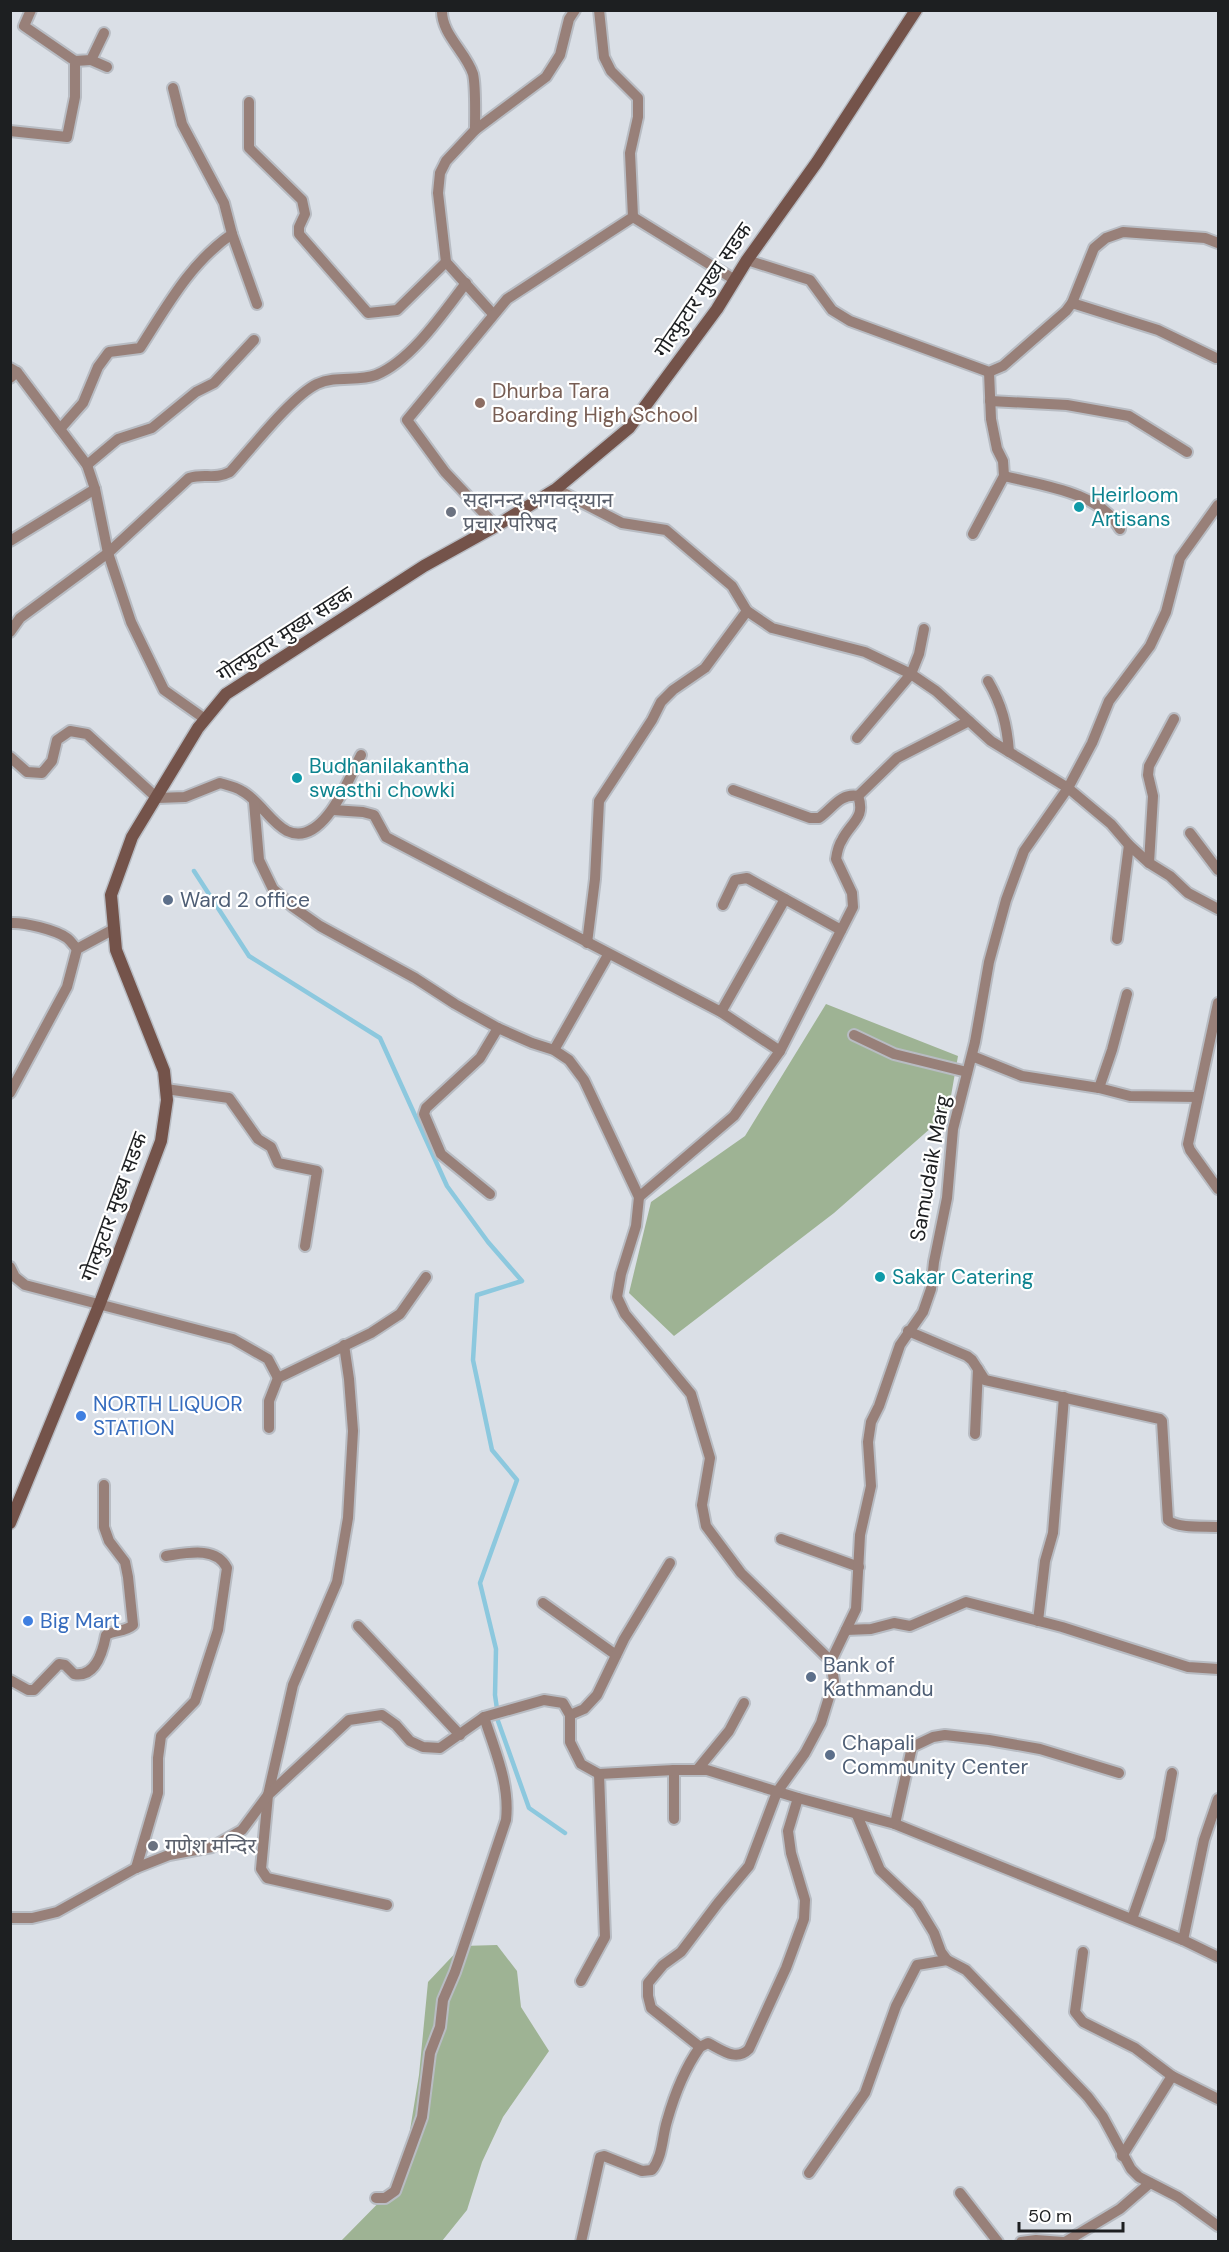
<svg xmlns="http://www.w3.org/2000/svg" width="1229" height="2252" viewBox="0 0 1229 2252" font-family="'DM Sans','Noto Sans Devanagari',sans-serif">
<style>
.green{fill:#9eb394}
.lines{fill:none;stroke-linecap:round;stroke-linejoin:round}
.stream{stroke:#8cc8de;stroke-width:4.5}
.minor-casing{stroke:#b8bcc3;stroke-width:14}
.secondary-casing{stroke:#b8bcc3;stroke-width:15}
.minor{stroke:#988079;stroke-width:10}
.secondary{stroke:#74534a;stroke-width:12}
.education-dot{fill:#8d6e63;stroke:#fff;stroke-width:2}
.culture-dot{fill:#0f9aa8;stroke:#fff;stroke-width:2}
.worship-dot{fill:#6b7280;stroke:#fff;stroke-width:2}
.service-dot{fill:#5c6f8a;stroke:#fff;stroke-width:2}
.shop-dot{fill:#3f7fe0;stroke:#fff;stroke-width:2}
.labels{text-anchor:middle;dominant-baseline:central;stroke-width:4.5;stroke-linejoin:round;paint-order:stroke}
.street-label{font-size:21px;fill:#1d1f21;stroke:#fff}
.education-label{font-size:21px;fill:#785e54;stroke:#fff;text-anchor:start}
.culture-label{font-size:21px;fill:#0d838f;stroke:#fff;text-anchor:start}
.worship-label{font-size:21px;fill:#5b616d;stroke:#fff;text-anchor:start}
.service-label{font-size:21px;fill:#4e5e75;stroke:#fff;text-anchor:start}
.shop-label{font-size:21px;fill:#366cbe;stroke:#fff;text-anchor:start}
</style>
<rect width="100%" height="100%" fill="#dadfe6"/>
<g class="green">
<polygon points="826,1004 958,1056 948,1113 834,1213 674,1336 629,1293 651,1202 745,1136"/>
<polygon points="497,1945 517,1971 521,2007 549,2051 503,2117 482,2162 467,2210 442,2241 340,2242 402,2179 419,2075 428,1982 462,1946"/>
</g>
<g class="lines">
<g class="stream">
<polyline points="194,871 249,956 380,1038 447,1186 488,1242 522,1281 477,1295 473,1360 492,1450 517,1480 480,1583 496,1649 495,1695 497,1709"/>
<polyline points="498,1721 529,1808 565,1833"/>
</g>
<g class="minor-casing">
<g id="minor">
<path d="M 442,10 C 441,34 466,52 473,74 C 476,87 475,115 475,130 L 446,161 L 440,173 L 438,193 L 446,262 L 493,314"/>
<polyline points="91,60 107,67"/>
<polyline points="75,61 91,60 104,33"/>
<polyline points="249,102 249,148 302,200 305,214 299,227 299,234 368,313 397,310 446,262"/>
<polyline points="475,130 546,77 560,55 569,19 575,10"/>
<polyline points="10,131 67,137 75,97 75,61 24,26 31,10"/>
<polyline points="633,217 735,280"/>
<polyline points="232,234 257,304"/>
<polyline points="747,260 810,280 832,310 850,321 989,372 1003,366 1066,311 1072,303 1094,248 1106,238 1123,232 1205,238 1218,243"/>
<polyline points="1072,303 1158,330 1216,358"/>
<polyline points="10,368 17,372 10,378"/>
<polyline points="17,372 87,465 95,489 108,553 131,622 164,690 205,719"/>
<polyline points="990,401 1067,405 1129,416 1187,452"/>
<path d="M 60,429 L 83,403 L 98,367 L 109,352 L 140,348 C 167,306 190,263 232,234 L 224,203 L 182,124 L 173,88"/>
<polyline points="87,465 118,439 152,428 196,392 214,383 254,340"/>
<path d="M 1004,476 C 1040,485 1101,492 1120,529"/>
<polyline points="556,489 622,523 666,530 732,586 747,611 772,628 865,652 911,674 936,691 991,741 1068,788 1111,824 1129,845 1149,863 1170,876 1188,893 1218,909"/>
<polyline points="496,526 445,472 407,420 507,299 633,217 630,153 638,117 638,98 611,71 604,57 599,10"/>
<polyline points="973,534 1004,476 1003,461 997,449 991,419 989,372"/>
<polyline points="10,541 95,489"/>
<path d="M 10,632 L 20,618 L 108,553 L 189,478 C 205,473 214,480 230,472 C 251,449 292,396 317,384 C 336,375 358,382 376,375 C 411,361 444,312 466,283"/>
<path d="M 988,681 C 1002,705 1007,725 1009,752"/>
<polyline points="857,738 911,674 919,654 924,629"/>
<path d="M 10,757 L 27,772 L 42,773 L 52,761 L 57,740 L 70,731 L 87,734 L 157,798 L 185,797 L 220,783 C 227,785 236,787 242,791 C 258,799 271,823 287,831 C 323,848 349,778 361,755"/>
<polyline points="858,796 897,758 969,721"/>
<polyline points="254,802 259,860 273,889 293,907 320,926 415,978 455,1004 498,1028 532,1043 554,1050 569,1060 584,1080 639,1197 636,1226 621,1274 617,1297 625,1314 691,1394 710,1458 702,1505 706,1526 741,1573 831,1661"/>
<polyline points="333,810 363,812 374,815 386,837 721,1012 780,1051"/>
<polyline points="1190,833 1218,870"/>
<polyline points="1149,863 1153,796 1148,775 1149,766 1174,719"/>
<polyline points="723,905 735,880 747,878 841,930"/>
<path d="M 10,923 C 24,922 56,930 67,938 C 71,941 74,946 77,949"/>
<polyline points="1117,939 1129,845"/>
<polyline points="587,943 595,879 599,801 652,720 661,702 673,690 705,668 747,611"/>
<polyline points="1218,1003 1188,1144 1190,1150 1218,1189"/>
<polyline points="721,1012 785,899"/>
<polyline points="854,1035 894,1054 967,1072"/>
<polyline points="554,1050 608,955"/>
<polyline points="972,1056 1022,1076 1099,1088 1130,1096 1197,1097"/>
<polyline points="1099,1088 1112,1050 1127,994"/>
<polyline points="166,1089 229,1098 258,1139 271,1147 278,1163 317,1171 305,1246"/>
<polyline points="10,1093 67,987 77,949 114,929"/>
<polyline points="490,1194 441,1154 424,1114 426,1108 480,1058 498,1028"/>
<path d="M 639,1197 L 734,1116 L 780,1051 L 853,907 L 852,893 L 836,859 C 837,852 838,846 842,840 C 851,822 866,818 858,796 C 840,793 833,808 819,818 L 810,818 L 733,790"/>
<polyline points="10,1267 15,1277 25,1285 233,1339 268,1359 278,1378"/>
<path d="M 908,1331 L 967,1356 L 972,1360 L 985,1380 L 1160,1419 L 1162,1421 L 1168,1520 C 1179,1529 1205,1526 1218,1527"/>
<polyline points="344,1345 349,1379 353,1431 348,1518 337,1582 293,1685 268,1795 261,1869 267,1878 387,1905"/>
<polyline points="269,1428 269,1401 278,1378 371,1333 400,1314 426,1277"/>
<polyline points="975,1434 978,1369"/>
<polyline points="781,1539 859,1567"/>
<polyline points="543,1603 616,1655"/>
<polyline points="1038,1621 1045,1561 1053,1533 1064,1397"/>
<polyline points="358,1626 460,1735"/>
<polyline points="846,1630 871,1629 894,1623 910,1626 966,1602 1062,1627 1188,1667 1218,1669"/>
<path d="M 10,1680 L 28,1690 L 34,1690 L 59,1664 L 65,1665 L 74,1674 C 96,1678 103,1651 106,1635 C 115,1630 125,1632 133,1625 L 128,1577 L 125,1562 L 109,1541 L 104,1527 L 104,1485"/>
<polyline points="570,1715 584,1709 597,1695 624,1639 670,1563"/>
<polyline points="674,1770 674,1819"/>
<polyline points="697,1770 729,1731 744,1703"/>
<polyline points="857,1815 880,1870 917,1905 934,1933 941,1952 947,1960 966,1970 1088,2097 1103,2117 1131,2169 1139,2177 1178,2197 1218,2226"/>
<polyline points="895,1824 912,1747 933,1737 945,1735 989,1740 1040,1749 1119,1773"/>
<path d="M 136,1868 L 158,1793 L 158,1758 L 161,1736 L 195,1701 L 218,1630 L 227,1568 C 216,1546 187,1553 166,1556"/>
<polyline points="10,1918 32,1918 57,1912 136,1868 169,1855 212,1847 242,1830 268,1795 349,1720 382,1715 396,1725 410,1741 423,1747 440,1748 484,1717 544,1700 563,1703 570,1715 570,1742 581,1764 599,1774 674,1770 707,1770 798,1798 895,1824 1183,1940 1218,1957"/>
<polyline points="1132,1919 1160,1839 1172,1773"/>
<polyline points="1183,1940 1204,1840 1218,1799"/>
<polyline points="1083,1952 1075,2012 1083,2022 1135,2048 1172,2076 1218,2099"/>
<polyline points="581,1981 605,1937 599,1774"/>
<polyline points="700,2047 651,2008 648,1996 648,1983 663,1965 681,1952 718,1903 749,1866 777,1792 805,1753 821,1723 834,1681 831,1661 856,1609 860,1535 871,1486 868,1442 871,1422 879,1406 900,1345 923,1312 931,1289 934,1262 947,1198 953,1129 975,1042 989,962 1006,900 1024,851 1068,788 1092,743 1109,701 1150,646 1166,612 1180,558 1218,505"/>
<polyline points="1122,2156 1172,2076"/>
<polyline points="809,2173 865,2093 896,2006 917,1965 947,1960"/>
<polyline points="960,2193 998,2242"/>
<path d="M 376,2198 L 385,2198 L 395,2191 L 422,2117 L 430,2053 L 440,2027 L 443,2000 L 455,1972 L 506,1820 C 510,1784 495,1751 484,1717"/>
<path d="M 581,2242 L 600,2157 L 604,2156 L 642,2171 L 652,2170 C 663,2156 662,2137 667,2121 C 674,2096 685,2068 700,2047 L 708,2043 C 722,2050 736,2062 749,2049 L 786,1968 L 804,1919 L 805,1900 L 791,1853 L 788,1831 L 798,1798"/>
<polyline points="1021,2242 1036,2240 1063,2242"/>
<polyline points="1065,2242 1120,2209 1150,2183"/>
</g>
</g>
<g class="secondary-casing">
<polyline id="secondary" points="10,1523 100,1303 161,1141 167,1100 164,1071 116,950 111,895 132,837 198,728 226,694 424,566 496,526 556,489 629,428 717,309 747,260 817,162 916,10"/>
</g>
<use href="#minor" class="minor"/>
<use href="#secondary" class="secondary"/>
</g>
<circle class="education-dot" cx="480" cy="403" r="6"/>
<g class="culture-dot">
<circle cx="1079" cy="507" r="6"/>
<circle cx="297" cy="778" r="6"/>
<circle cx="880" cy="1277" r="6"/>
</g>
<g class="worship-dot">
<circle cx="451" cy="512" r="6"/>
<circle cx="153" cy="1846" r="6"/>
</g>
<g class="service-dot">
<circle cx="168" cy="900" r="6"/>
<circle cx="811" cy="1677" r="6"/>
<circle cx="830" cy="1755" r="6"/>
</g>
<g class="shop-dot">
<circle cx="81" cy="1416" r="6"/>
<circle cx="28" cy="1621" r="6"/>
</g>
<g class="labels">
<g class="street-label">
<text transform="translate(703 290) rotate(-56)">गोल्फुटार मुख्य सडक</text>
<text transform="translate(285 634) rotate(-33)">गोल्फुटार मुख्य सडक</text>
<text transform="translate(930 1168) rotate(-80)">Samudaik Marg</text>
<text transform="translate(114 1207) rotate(-70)">गोल्फुटार मुख्य सडक</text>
</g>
<g class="education-label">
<text x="492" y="391">Dhurba Tara<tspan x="492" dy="24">Boarding High School</tspan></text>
</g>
<g class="culture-label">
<text x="1091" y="495">Heirloom<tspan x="1091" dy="24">Artisans</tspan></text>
<text x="309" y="766">Budhanilakantha<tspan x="309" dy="24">swasthi chowki</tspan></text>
<text x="892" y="1277">Sakar Catering</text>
</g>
<g class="worship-label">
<text x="463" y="500">सदानन्द भगवद्ग्यान<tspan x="463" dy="24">प्रचार परिषद</tspan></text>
<text x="165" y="1846">गणेश मन्दिर</text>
</g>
<g class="service-label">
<text x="180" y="900">Ward 2 office</text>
<text x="823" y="1665">Bank of<tspan x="823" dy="24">Kathmandu</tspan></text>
<text x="842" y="1743">Chapali<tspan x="842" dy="24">Community Center</tspan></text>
</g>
<g class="shop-label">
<text x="93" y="1404">NORTH LIQUOR<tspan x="93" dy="24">STATION</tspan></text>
<text x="40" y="1621">Big Mart</text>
</g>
</g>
<rect width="1229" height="2252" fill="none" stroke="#1d1f21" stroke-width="24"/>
<path d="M1019 2222v9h104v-9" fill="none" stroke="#1d1f21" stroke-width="3"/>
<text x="1028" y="2222" font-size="18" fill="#1d1f21" stroke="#ffffff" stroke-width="4.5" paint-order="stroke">50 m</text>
</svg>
